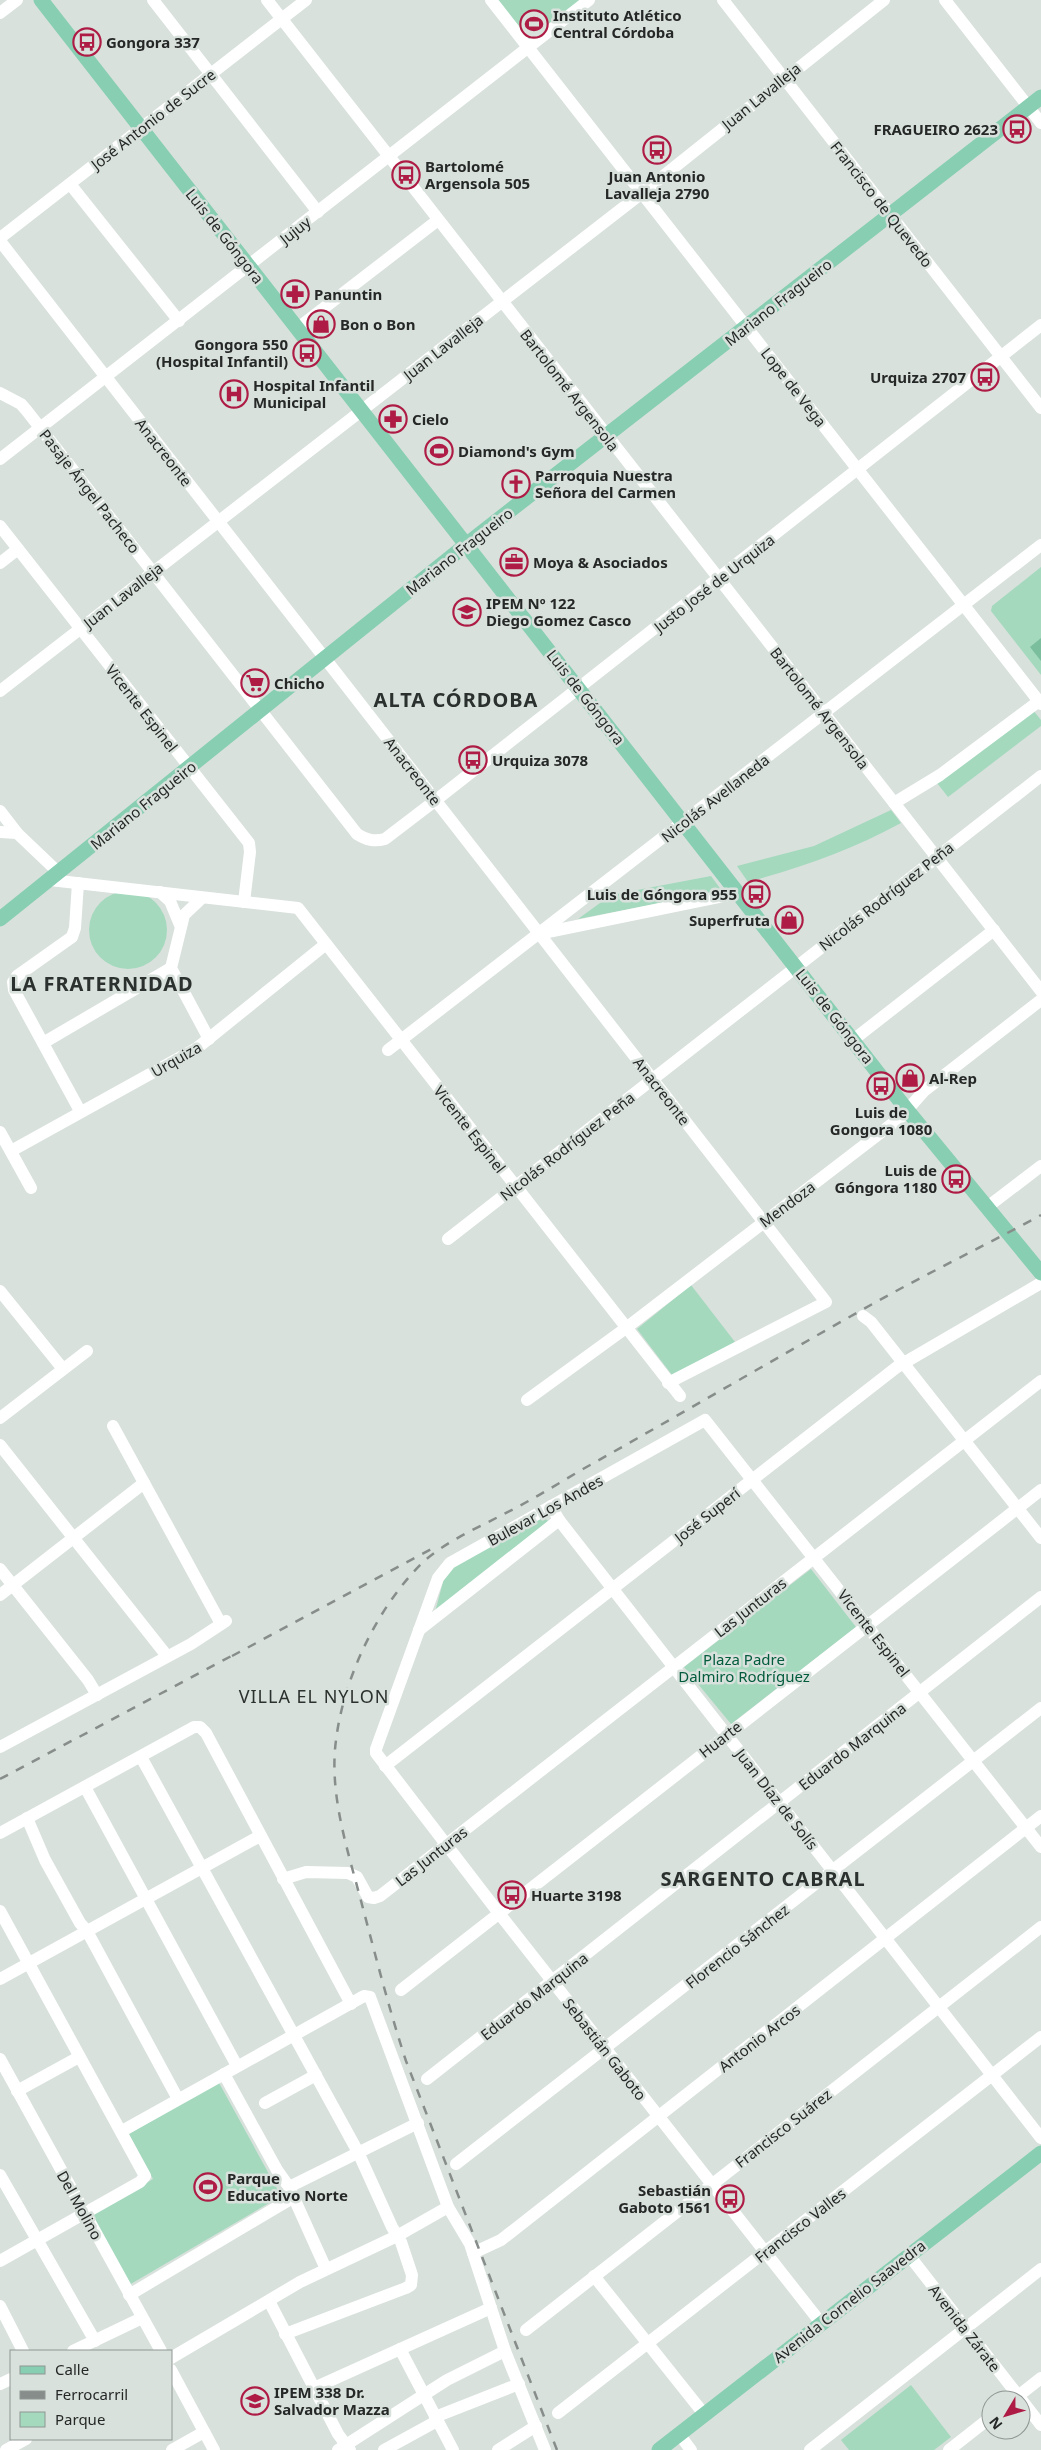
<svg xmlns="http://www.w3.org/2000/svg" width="1041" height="2450" viewBox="0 0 1041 2450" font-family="'Noto Sans',sans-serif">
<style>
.green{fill:#a4d9be}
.water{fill:#7bbe9d}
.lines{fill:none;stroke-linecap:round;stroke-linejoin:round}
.minor{stroke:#fff;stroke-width:12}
.major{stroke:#87ceb2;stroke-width:15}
.rail{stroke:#878d8a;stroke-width:2.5;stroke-dasharray:9 9;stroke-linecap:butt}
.labels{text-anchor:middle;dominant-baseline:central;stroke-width:5;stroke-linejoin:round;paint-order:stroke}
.poi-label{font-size:15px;font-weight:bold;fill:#252827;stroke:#d8e1dc;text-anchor:start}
.street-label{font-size:15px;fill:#252827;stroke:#d8e1dc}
.park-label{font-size:15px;fill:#025b3d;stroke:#d8e1dc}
.quarter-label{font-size:18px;letter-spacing:1px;fill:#2b312e;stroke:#d8e1dc}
.district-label{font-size:20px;font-weight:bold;letter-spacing:1px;fill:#2b312e;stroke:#d8e1dc}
</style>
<rect width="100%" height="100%" fill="#d8e1dc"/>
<g class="green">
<polygon points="491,0 589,0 528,48"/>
<polygon points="1041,567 1041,675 991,611 992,606"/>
<polygon points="1033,710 1041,720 1041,726 948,797 937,783"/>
<path d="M 891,810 L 901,823 C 852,850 802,867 748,882 L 737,866 L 814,846 Z"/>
<polygon points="711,876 722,891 578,919 611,895"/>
<circle cx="128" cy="930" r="39"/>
<polygon points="691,1285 735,1342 672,1375 637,1329"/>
<polygon points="543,1517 548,1521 435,1612 447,1567"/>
<polygon points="811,1569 856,1627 731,1724 684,1667"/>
<polygon points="218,2081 281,2196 129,2285 91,2216 153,2179 129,2134"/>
<polygon points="911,2385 951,2437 934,2450 849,2450 841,2440"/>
</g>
<polygon class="water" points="1041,638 1041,661 1030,647"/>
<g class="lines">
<g class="minor">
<polyline points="153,0 318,212"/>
<polyline points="267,0 1041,991"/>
<polyline points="491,0 1041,704"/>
<polyline points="723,0 1041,408"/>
<polyline points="945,0 1041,123"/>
<polyline points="0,13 17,0"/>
<polyline points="70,184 179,321"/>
<polyline points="0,238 306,0"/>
<polyline points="0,241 826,1302 668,1383"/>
<polyline points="298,328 438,220"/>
<path d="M 0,393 L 21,404 L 27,411 L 357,834 C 367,840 374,842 385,839 L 436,800 L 1041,325"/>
<polyline points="0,459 589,0"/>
<polyline points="0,526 249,843 250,852 244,902"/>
<polyline points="0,563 18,549"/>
<polyline points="0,691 642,193 884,0"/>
<polyline points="894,803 940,775 1039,701"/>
<polyline points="0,811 17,833 59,873"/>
<polyline points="0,832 17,833"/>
<polyline points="50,880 298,908 680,1396"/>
<polyline points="78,883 75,928 72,937 17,976 13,982 14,990 80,1111"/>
<polyline points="160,892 170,901 180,925"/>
<polyline points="202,898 184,915 171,968 209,1039"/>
<polyline points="543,933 738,893"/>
<polyline points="853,1040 994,930"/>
<polyline points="43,1043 171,968"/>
<polyline points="388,1050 1041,545"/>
<polyline points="0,1132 31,1188"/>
<polyline points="11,1151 197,1048 326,944"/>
<polyline points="986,1208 1041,1166"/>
<polyline points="448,1239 1041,776"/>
<polyline points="0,1291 63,1369"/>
<polyline points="863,1316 871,1322 1041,1538"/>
<polyline points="527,1400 626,1328 901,1117 924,1091 1041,1000"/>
<polyline points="0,1418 87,1351"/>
<polyline points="113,1426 221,1624"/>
<polyline points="0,1445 167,1656"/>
<polyline points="551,1506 559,1520 1041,2138"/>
<polyline points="0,1569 88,1680 97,1695"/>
<polyline points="0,1595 144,1483"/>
<polyline points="419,1630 559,1520"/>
<polyline points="0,1747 191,1644 226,1621"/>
<polyline points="141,1757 358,2152 392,2227 401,2242 412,2275 411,2285 406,2288 285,2334"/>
<polyline points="385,1766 897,1367 1041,1283"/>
<polyline points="85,1787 237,2066"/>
<polyline points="27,1818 45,1860 80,1923 87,1931 178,2099"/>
<polyline points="0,1833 194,1727 200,1727 206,1733 351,2004"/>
<polyline points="283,1879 306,1872 348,1873 357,1877 368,1897 374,1898 380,1896 1041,1381"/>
<polyline points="0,1911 145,2176 140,2182 0,2261"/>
<polyline points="0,1979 260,1836"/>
<polyline points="401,1990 1041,1490"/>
<polyline points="0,2059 161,2351"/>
<polyline points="224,2074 277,2170 289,2187 326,2269"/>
<polyline points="427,2079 1041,1597"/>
<polyline points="17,2091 79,2057"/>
<polyline points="265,2103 316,2075"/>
<polyline points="122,2131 364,1996 370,1997 448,2207 470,2244 505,2351 545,2450"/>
<polyline points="456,2164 1041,1708"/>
<polyline points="0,2175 95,2341"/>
<polyline points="289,2187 418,2123"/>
<polyline points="473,2253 501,2240 1041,1816"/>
<polyline points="908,2254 1041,2425"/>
<polyline points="594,2276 704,2414"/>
<polyline points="129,2295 294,2197"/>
<polyline points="269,2301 338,2434 350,2450"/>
<polyline points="0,2306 23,2351"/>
<polyline points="821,2323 498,1912 376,1753 376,1749 438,1578 450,1563 705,1420 1041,1847"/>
<polyline points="526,2330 1041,1927"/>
<polyline points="400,2349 453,2450"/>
<polyline points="73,2351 142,2318"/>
<polyline points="171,2358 300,2282 397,2236 448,2207"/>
<polyline points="171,2370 214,2450"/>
<polyline points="0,2384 11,2379"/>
<polyline points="314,2388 491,2308"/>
<polyline points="1013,2400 1041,2378"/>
<polyline points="558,2413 1041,2037"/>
<polyline points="435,2417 519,2384"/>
<polyline points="679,2434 691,2450"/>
<polyline points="6,2450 26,2439"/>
<polyline points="172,2450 204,2432"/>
<polyline points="338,2450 447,2380 505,2351"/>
<polyline points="384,2450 437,2421"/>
<polyline points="498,2450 536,2426"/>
<polyline points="810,2450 1041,2269"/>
<polyline points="949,2450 991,2417"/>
</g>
<g class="major">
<polyline points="41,0 907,1110 1041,1273"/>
<polyline points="0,919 467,544 1041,97"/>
<polyline points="659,2450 1041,2153"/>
</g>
<g class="rail">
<polyline points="232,1656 435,1547"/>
<polyline points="0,1779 237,1653"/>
<path d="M 557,2450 L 406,2061 C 386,2000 371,1937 354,1875 C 342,1831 330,1785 336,1740 C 344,1677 377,1608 422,1563 C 445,1542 475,1529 502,1515 C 530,1501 556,1485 583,1469 C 681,1414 778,1357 876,1302 C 930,1272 986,1245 1041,1215"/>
</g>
</g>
<defs>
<g id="stadium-ring" transform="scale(1.4375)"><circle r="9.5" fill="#d8e1dc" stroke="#ae1b44" stroke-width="1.5"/><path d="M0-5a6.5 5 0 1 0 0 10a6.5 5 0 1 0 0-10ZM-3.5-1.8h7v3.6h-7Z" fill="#ae1b44"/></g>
<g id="bus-ring" transform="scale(1.4375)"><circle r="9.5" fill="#d8e1dc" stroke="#ae1b44" stroke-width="1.5"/><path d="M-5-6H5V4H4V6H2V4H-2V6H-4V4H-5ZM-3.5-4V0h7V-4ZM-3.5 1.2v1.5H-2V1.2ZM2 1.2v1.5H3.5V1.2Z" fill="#ae1b44"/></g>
<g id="pharmacy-ring" transform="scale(1.4375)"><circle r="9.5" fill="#d8e1dc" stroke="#ae1b44" stroke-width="1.5"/><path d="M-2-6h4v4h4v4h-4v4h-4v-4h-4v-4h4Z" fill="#ae1b44"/></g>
<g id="shop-ring" transform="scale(1.4375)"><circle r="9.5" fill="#d8e1dc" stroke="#ae1b44" stroke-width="1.5"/><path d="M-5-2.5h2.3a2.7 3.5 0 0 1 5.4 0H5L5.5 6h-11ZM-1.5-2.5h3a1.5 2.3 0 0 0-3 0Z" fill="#ae1b44"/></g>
<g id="hospital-ring" transform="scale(1.4375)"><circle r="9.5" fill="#d8e1dc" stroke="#ae1b44" stroke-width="1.5"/><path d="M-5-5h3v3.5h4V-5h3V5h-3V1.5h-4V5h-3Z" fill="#ae1b44"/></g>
<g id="church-ring" transform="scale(1.4375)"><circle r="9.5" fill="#d8e1dc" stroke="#ae1b44" stroke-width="1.5"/><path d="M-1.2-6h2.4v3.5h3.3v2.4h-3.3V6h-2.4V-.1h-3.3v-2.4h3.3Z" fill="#ae1b44"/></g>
<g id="office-ring" transform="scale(1.4375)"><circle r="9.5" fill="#d8e1dc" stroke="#ae1b44" stroke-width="1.5"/><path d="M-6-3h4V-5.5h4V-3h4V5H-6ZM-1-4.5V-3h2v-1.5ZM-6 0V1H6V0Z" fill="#ae1b44"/></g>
<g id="school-ring" transform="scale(1.4375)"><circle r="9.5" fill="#d8e1dc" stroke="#ae1b44" stroke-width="1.5"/><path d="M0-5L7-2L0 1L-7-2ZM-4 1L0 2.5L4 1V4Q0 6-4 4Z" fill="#ae1b44"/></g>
<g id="supermarket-ring" transform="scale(1.4375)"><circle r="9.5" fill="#d8e1dc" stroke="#ae1b44" stroke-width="1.5"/><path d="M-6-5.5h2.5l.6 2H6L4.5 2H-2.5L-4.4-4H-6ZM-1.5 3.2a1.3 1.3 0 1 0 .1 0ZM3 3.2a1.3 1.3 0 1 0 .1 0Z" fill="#ae1b44"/></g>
</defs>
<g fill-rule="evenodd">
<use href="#stadium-ring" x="534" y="24"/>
<use href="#bus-ring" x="87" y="42"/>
<use href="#bus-ring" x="1017" y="129"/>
<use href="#bus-ring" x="657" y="150"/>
<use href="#bus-ring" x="406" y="175"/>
<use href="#pharmacy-ring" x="295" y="294"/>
<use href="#shop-ring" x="321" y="324"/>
<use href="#bus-ring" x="307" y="353"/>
<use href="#bus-ring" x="985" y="377"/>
<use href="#hospital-ring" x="234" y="394"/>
<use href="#pharmacy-ring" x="393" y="419"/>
<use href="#stadium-ring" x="439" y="451"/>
<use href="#church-ring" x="516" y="484"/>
<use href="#office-ring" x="514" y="562"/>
<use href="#school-ring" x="467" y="612"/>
<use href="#supermarket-ring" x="255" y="683"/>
<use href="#bus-ring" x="473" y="760"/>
<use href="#bus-ring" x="756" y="894"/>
<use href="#shop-ring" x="789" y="920"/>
<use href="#shop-ring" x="910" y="1078"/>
<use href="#bus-ring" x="881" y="1086"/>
<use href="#bus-ring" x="956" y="1179"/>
<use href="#bus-ring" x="512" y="1895"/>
<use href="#stadium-ring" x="208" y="2187"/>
<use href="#bus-ring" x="730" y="2199"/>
<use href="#school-ring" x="255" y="2401"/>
</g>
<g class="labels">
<g class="poi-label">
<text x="553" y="15">Instituto Atlético<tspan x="553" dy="17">Central Córdoba</tspan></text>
<text x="106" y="42">Gongora 337</text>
<text x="998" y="129" text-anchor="end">FRAGUEIRO 2623</text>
<text x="425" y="166">Bartolomé<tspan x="425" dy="17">Argensola 505</tspan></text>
<text x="657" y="176" text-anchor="middle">Juan Antonio<tspan x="657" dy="17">Lavalleja 2790</tspan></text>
<text x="314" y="294">Panuntin</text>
<text x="340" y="324">Bon o Bon</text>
<text x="288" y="344" text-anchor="end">Gongora 550<tspan x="288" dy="17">(Hospital Infantil)</tspan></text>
<text x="966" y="377" text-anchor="end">Urquiza 2707</text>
<text x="253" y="385">Hospital Infantil<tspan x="253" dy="17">Municipal</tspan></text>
<text x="412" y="419">Cielo</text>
<text x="458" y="451">Diamond's Gym</text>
<text x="535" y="475">Parroquia Nuestra<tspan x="535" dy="17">Señora del Carmen</tspan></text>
<text x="533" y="562">Moya &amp; Asociados</text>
<text x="486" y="603">IPEM Nº 122<tspan x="486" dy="17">Diego Gomez Casco</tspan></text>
<text x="274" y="683">Chicho</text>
<text x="492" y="760">Urquiza 3078</text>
<text x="737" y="894" text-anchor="end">Luis de Góngora 955</text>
<text x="770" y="920" text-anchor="end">Superfruta</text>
<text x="929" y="1078">Al-Rep</text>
<text x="881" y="1112" text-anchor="middle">Luis de<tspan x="881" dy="17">Gongora 1080</tspan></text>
<text x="937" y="1170" text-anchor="end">Luis de<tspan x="937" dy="17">Góngora 1180</tspan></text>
<text x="531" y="1895">Huarte 3198</text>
<text x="227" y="2178">Parque<tspan x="227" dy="17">Educativo Norte</tspan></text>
<text x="711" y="2190" text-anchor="end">Sebastián<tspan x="711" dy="17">Gaboto 1561</tspan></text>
<text x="274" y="2392">IPEM 338 Dr.<tspan x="274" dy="17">Salvador Mazza</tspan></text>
</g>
<g class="street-label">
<text transform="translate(761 96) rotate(-39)">Juan Lavalleja</text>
<text transform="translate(153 119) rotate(-38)">José Antonio de Sucre</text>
<text transform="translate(882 204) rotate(52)">Francisco de Quevedo</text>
<text transform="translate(295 230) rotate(-38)">Jujuy</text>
<text transform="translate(225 236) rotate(52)">Luis de Góngora</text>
<text transform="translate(778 302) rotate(-38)">Mariano Fragueiro</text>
<text transform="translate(443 347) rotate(-38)">Juan Lavalleja</text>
<text transform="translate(794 387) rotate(52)">Lope de Vega</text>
<text transform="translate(570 390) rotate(52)">Bartolomé Argensola</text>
<text transform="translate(164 452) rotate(52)">Anacreonte</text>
<text transform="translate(90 491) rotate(52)">Pasaje Ángel Pacheco</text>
<text transform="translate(459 551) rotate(-38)">Mariano Fragueiro</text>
<text transform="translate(714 583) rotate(-38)">Justo José de Urquiza</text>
<text transform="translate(123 595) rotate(-38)">Juan Lavalleja</text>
<text transform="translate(586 697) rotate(52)">Luis de Góngora</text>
<text transform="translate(142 708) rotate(52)">Vicente Espinel</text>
<text transform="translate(820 708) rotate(52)">Bartolomé Argensola</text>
<text transform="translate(413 771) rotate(52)">Anacreonte</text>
<text transform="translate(715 798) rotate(-38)">Nicolás Avellaneda</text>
<text transform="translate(143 805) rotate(-39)">Mariano Fragueiro</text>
<text transform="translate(886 896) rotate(-38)">Nicolás Rodríguez Peña</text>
<text transform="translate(835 1016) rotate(52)">Luis de Góngora</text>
<text transform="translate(176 1059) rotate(-30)">Urquiza</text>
<text transform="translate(662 1091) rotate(52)">Anacreonte</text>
<text transform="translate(470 1129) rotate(52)">Vicente Espinel</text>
<text transform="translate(567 1146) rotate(-38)">Nicolás Rodríguez Peña</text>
<text transform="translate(787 1204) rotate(-37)">Mendoza</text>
<text transform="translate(545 1510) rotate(-29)">Bulevar Los Andes</text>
<text transform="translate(707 1515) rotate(-38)">José Superí</text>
<text transform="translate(750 1607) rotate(-38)">Las Junturas</text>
<text transform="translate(874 1633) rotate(52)">Vicente Espinel</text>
<text transform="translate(720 1739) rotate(-38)">Huarte</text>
<text transform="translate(852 1746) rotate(-38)">Eduardo Marquina</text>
<text transform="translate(777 1799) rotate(52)">Juan Díaz de Solís</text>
<text transform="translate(431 1856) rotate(-38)">Las Junturas</text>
<text transform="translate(737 1946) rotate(-38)">Florencio Sánchez</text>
<text transform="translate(534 1996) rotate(-38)">Eduardo Marquina</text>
<text transform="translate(759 2038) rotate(-38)">Antonio Arcos</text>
<text transform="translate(605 2049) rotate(52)">Sebastián Gaboto</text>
<text transform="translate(783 2128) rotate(-38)">Francisco Suárez</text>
<text transform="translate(80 2205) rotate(61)">Del Molino</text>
<text transform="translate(800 2225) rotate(-38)">Francisco Valles</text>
<text transform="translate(849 2301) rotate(-38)">Avenida Cornelio Saavedra</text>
<text transform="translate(965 2328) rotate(52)">Avenida Zárate</text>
</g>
<g class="park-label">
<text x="744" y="1659">Plaza Padre<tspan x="744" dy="17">Dalmiro Rodríguez</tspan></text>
</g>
<g class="quarter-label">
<text x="314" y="1696">VILLA EL NYLON</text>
</g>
<g class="district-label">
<text x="456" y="699">ALTA CÓRDOBA</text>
<text x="102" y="983">LA FRATERNIDAD</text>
<text x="763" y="1878">SARGENTO CABRAL</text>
</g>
</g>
<rect x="10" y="2350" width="162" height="90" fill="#d8e1dc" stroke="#909794"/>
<rect x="20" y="2366" width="25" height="8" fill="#87ceb2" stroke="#909794"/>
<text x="55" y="2375" font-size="15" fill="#252827">Calle</text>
<rect x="20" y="2391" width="25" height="8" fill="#878d8a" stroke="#909794"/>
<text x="55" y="2400" font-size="15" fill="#252827">Ferrocarril</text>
<rect x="20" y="2412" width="25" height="15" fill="#a4d9be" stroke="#909794"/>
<text x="55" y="2425" font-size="15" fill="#252827">Parque</text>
<g transform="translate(1006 2415) rotate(232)"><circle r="24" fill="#d8e1dc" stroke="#909794"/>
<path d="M0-4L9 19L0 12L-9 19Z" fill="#ae1b44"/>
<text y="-8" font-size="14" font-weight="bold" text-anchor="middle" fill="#252827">N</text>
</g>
</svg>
